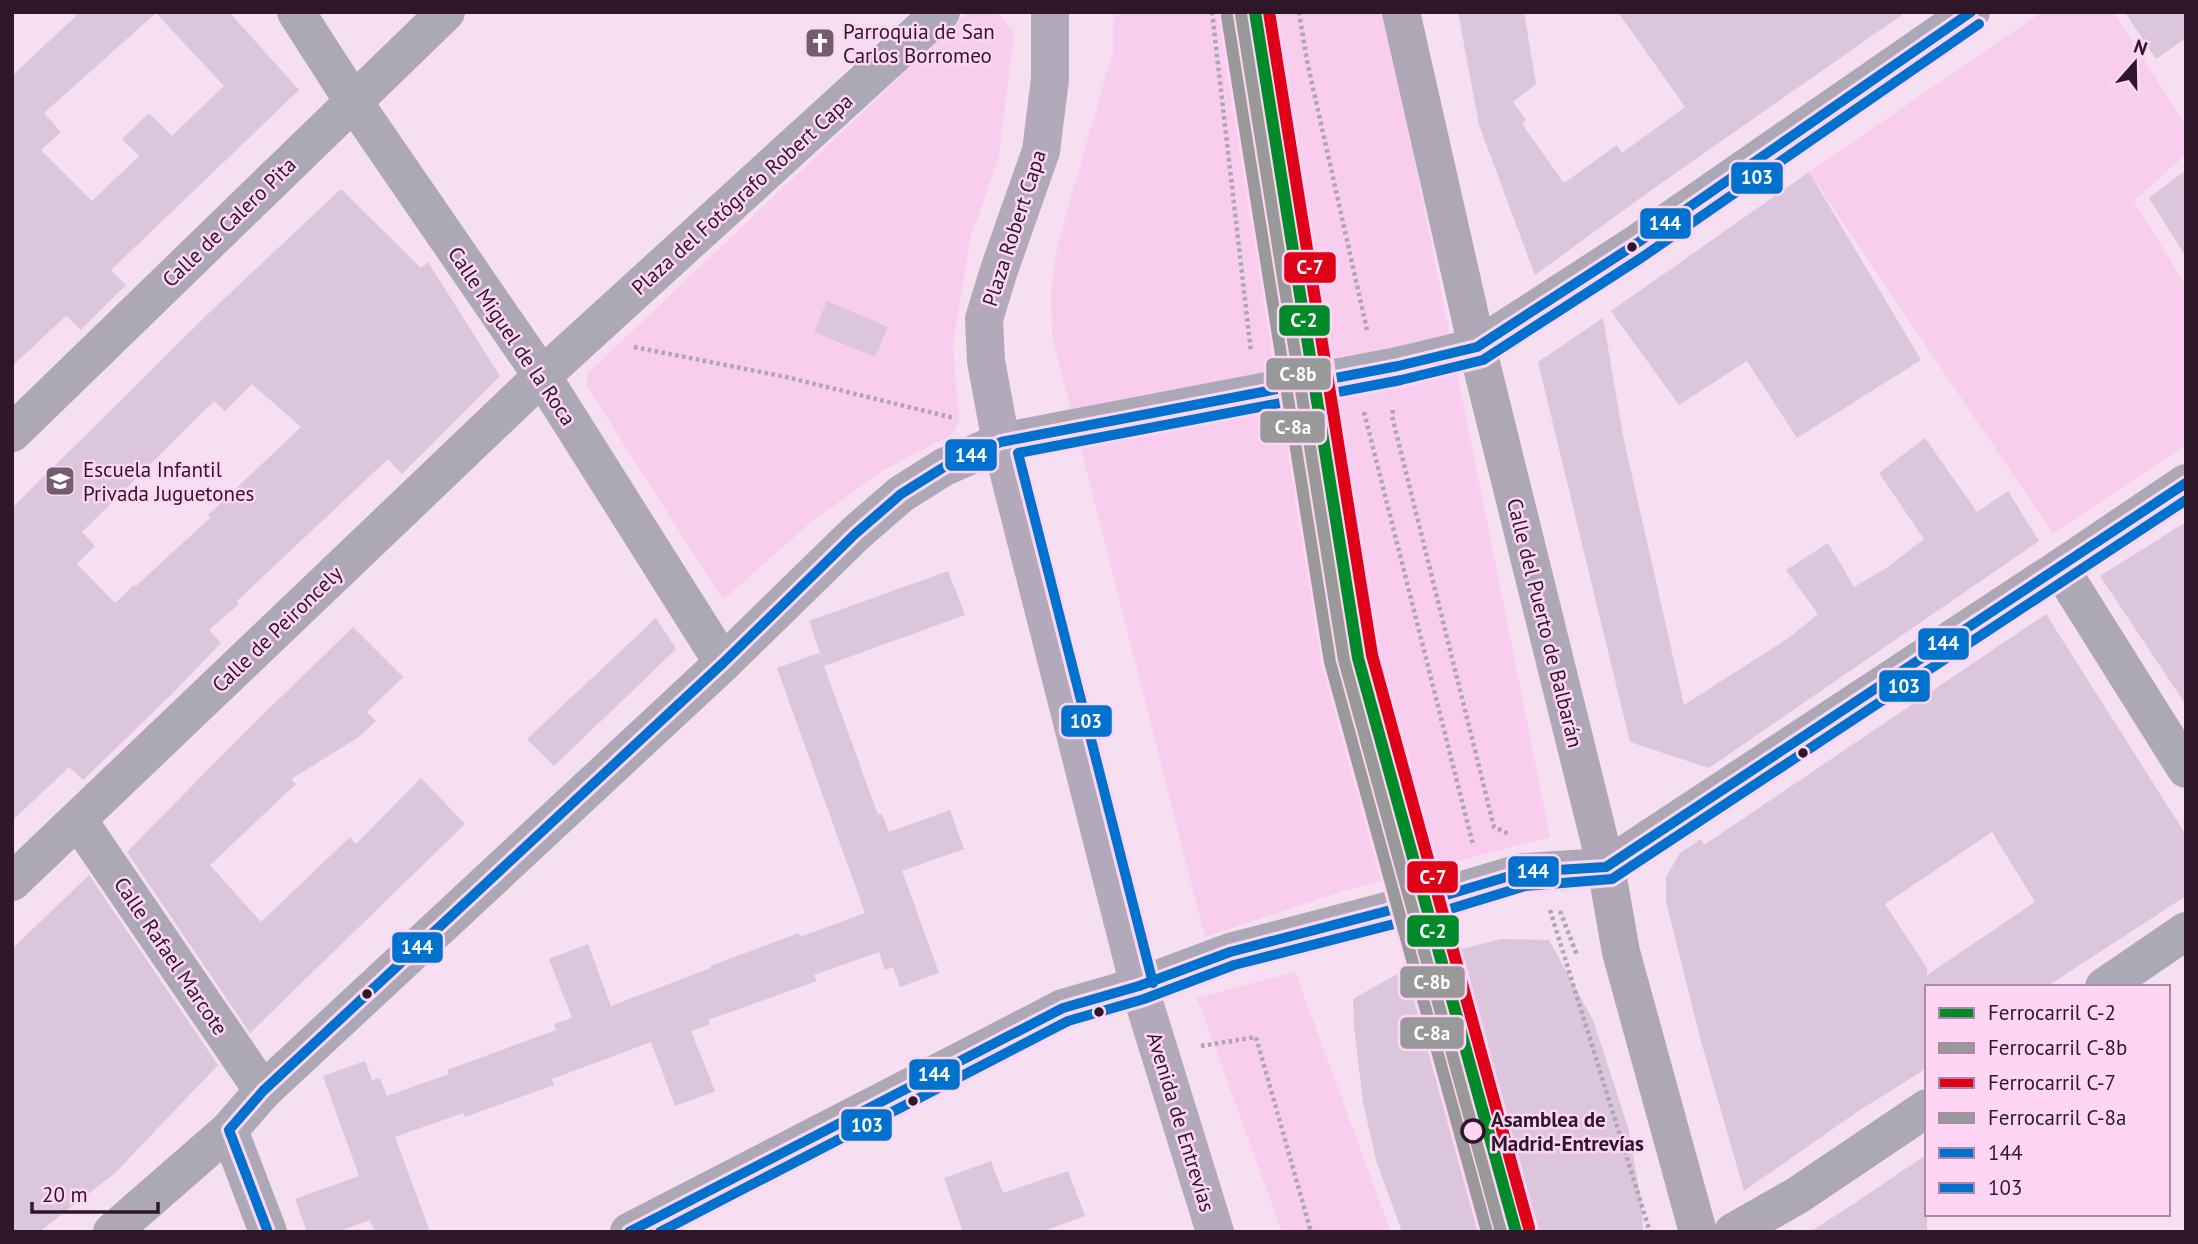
<svg xmlns="http://www.w3.org/2000/svg" width="2198" height="1244" viewBox="0 0 2198 1244" font-family="'PT Sans',sans-serif">
<style>
.green{fill:#f8cdee}
.building{fill:#dbc6de;fill-rule:evenodd}
.lines{fill:none;stroke-linecap:round;stroke-linejoin:round}
.path{stroke:#aea6b3;stroke-width:4.5;stroke-dasharray:3.5 3.5;stroke-linecap:butt}
.street{stroke:#aca8b6;stroke-width:38}
.secondary{stroke:#aea7b6;stroke-width:38}
.primary{stroke:#b2a9ba;stroke-width:38}
.bus-1-casing{stroke:#ffd5f5;stroke-width:16}
.bus-2-casing{stroke:#ffd5f5;stroke-width:16}
.bus-1{stroke:#0072ce;stroke-width:10}
.bus-2{stroke:#0072ce;stroke-width:10}
.rail-1-casing{stroke:#ffd5f5;stroke-width:18}
.rail-2-casing{stroke:#ffd5f5;stroke-width:18}
.rail-3-casing{stroke:#ffd5f5;stroke-width:18}
.rail-4-casing{stroke:#ffd5f5;stroke-width:18}
.rail-1{stroke:#008a29;stroke-width:12}
.rail-2{stroke:#9a999a;stroke-width:12}
.rail-3{stroke:#de0118;stroke-width:12}
.rail-4{stroke:#9a999a;stroke-width:12}
.bus-dot{fill:#2f172a;stroke:#ffd5f5;stroke-width:2.5}
.stop-dot{fill:#ffd5f5;stroke:#2f172a;stroke-width:3.5}
.labels{text-anchor:middle;dominant-baseline:central;stroke-width:5;stroke-linejoin:round;paint-order:stroke}
.poi-label{font-size:21px;fill:#2f172a;stroke:#ffd5f5;text-anchor:start}
.street-label{font-size:21px;fill:#2f172a;stroke:#ffd5f5}
.stop-label{font-size:21px;font-weight:bold;fill:#2f172a;stroke:#ffd5f5;text-anchor:start}
.line-badge{stroke:#ffd5f5;stroke-width:2.5}
.badge-label{font-size:19px;text-anchor:middle;font-weight:bold;fill:#fff}
</style>
<rect width="100%" height="100%" fill="#f5dff0"/>
<g class="green">
<polygon points="968,12 998,12 1014,33 998,160 971,236 953,345 959,419 953,434 880,472 810,523 723,600 587,386 587,374"/>
<polygon points="1114,12 1385,12 1550,837 1350,889 1205,937 1052,335 1051,289 1058,243 1113,51"/>
<polygon points="2042,12 2113,12 2186,125 2186,154 2134,201 2186,286 2186,445 2053,534 1809,172"/>
<polygon points="1295,972 1391,1232 1282,1232 1197,998"/>
</g>
<g class="building">
<path d="M 80,12 L 229,12 L 299,90 L 111,270 L 126,285 L 81,330 L 66,316 L 12,366 L 12,76 ZM 156,13 L 224,86 L 172,136 L 149,113 L 122,139 L 139,156 L 92,201 L 41,150 L 61,132 L 44,113 Z"/>
<polygon points="1458,12 1524,12 1536,84 1513,102 1526,120 1522,124 1564,183 1617,145 1622,153 1685,107 1618,12 1906,12 1650,191 1535,275 1479,125"/>
<polygon points="2125,12 2186,12 2186,38 2156,59"/>
<polygon points="2186,170 2186,257 2149,198"/>
<polygon points="1809,172 1921,360 1797,438 1747,361 1679,405 1611,311"/>
<path d="M 341,189 L 421,268 L 428,262 L 500,376 L 402,474 L 388,459 L 237,601 L 239,604 L 209,630 L 221,643 L 172,694 L 83,780 L 69,767 L 12,821 L 12,508 L 211,311 ZM 252,384 L 301,427 L 208,515 L 210,518 L 136,586 L 134,585 L 115,603 L 77,564 L 95,546 L 82,532 L 214,401 L 225,411 Z"/>
<polygon points="827,301 888,327 875,357 814,332"/>
<polygon points="1603,318 1623,436 1684,705 1790,637 1818,614 1786,570 1828,543 1854,587 1885,569 1924,539 1879,473 1925,438 1977,512 2008,491 2039,541 1709,768 1630,742 1538,362"/>
<polygon points="2186,522 2186,705 2100,576"/>
<polygon points="948,571 965,615 824,666 878,815 882,814 889,832 950,810 964,849 902,871 939,973 900,987 893,967 885,970 879,952 814,975 817,981 708,1020 710,1024 691,1031 715,1091 675,1106 651,1042 552,1079 554,1085 465,1117 463,1113 395,1137 430,1232 375,1232 370,1220 337,1232 307,1232 295,1199 359,1176 323,1076 365,1061 372,1080 380,1078 387,1096 449,1074 447,1070 556,1030 554,1024 572,1018 549,959 588,944 611,1006 711,968 710,966 799,933 800,937 865,913 777,668 819,653 823,662 809,621"/>
<path d="M 2046,614 L 2186,835 L 2186,896 L 2046,987 L 1927,987 L 1927,1068 L 1857,1112 L 1744,1191 L 1699,1034 L 1666,902 L 1666,877 L 1680,853 L 1701,839 L 1704,845 ZM 1992,832 L 2035,902 L 1927,975 L 1927,968 L 1885,904 Z"/>
<polygon points="656,618 676,649 554,766 527,739"/>
<polygon points="353,627 403,677 367,712 376,721 359,737 291,779 296,784 210,865 261,922 350,837 356,844 421,778 465,824 250,1033 127,852 244,733"/>
<polygon points="89,875 218,1065 115,1173 39,1232 12,1232 12,949"/>
<polygon points="1501,939 1549,940 1593,1020 1628,1127 1642,1206 1643,1232 1402,1232 1376,1160 1363,1102 1354,1027 1353,999 1426,958"/>
<polygon points="1927,1154 1927,1232 1810,1232 1861,1199"/>
<polygon points="991,1161 1003,1193 1068,1171 1085,1216 1041,1232 963,1232 944,1178"/>
</g>
<g class="lines">
<g class="path">
<polyline points="1212,12 1251,352"/>
<polyline points="1299,12 1307,61 1367,330"/>
<polyline points="634,347 786,377 954,418"/>
<polyline points="1393,410 1392,416 1494,827 1509,834"/>
<polyline points="1364,412 1473,845"/>
<polyline points="1550,910 1650,1232"/>
<polyline points="1560,911 1577,955"/>
<polyline points="1201,1046 1256,1037 1311,1232"/>
</g>
<g class="street">
<polyline points="296,12 353,101 542,376 723,663"/>
<polyline points="12,433 446,12"/>
<polyline points="2060,568 2186,769"/>
<polyline points="78,820 263,1091"/>
<polyline points="12,882 542,376 941,12"/>
<polyline points="2104,987 2186,931"/>
<polyline points="229,1130 268,1232"/>
<polyline points="112,1232 229,1130 263,1091 723,663 855,534 901,494 944,467 1001,442 1398,366 1477,347 1633,246 1971,12"/>
<polyline points="629,1232 1063,1008 1139,986 1230,952 1433,899 1523,872 1606,867 2060,568 2186,483"/>
<polyline points="1733,1232 1798,1195 1927,1108"/>
</g>
<polyline class="secondary" points="1401,12 1477,347 1606,867 1621,952 1698,1232"/>
<polyline class="primary" points="1050,12 1050,79 1041,151 999,270 984,319 986,361 1001,442 1139,986 1215,1232"/>
<g class="bus-1-casing">
<g id="bus-1">
<polyline points="268,1232 229,1130 263,1091 723,663 855,534 901,494 944,467 1001,442 1398,366 1477,347 1633,246 1971,12"/>
<polyline points="629,1232 1063,1008 1139,986 1230,952 1433,899 1523,872 1606,867 2186,483"/>
</g>
</g>
<g class="bus-2-casing">
<g id="bus-2">
<polyline points="1153,983 1018,453 1401,380 1483,360 1641,258 1979,24"/>
<polyline points="660,1232 1068,1021 1144,999 1234,965 1437,913 1525,886 1612,879 2186,500"/>
</g>
</g>
<use href="#bus-1" class="bus-1"/>
<use href="#bus-2" class="bus-2"/>
<g class="rail-1-casing">
<polyline id="rail-1" points="1255,12 1358,658 1516,1232"/>
</g>
<g class="rail-2-casing">
<polyline id="rail-2" points="1241,14 1344,660 1501,1232"/>
</g>
<g class="rail-3-casing">
<polyline id="rail-3" points="1269,12 1372,655 1529,1228"/>
</g>
<g class="rail-4-casing">
<polyline id="rail-4" points="1227,16 1330,662 1487,1232"/>
</g>
<use href="#rail-1" class="rail-1"/>
<use href="#rail-2" class="rail-2"/>
<use href="#rail-3" class="rail-3"/>
<use href="#rail-4" class="rail-4"/>
</g>
<defs>
<g id="church-square" transform="scale(1.575)"><rect x="-9" y="-9" width="18" height="18" rx="4" fill="#745d6f" stroke="#ffd5f5"/><path d="M-1.2-6h2.4v3.5h3.3v2.4h-3.3V6h-2.4V-.1h-3.3v-2.4h3.3Z" fill="#fff"/></g>
<g id="school-square" transform="scale(1.575)"><rect x="-9" y="-9" width="18" height="18" rx="4" fill="#745d6f" stroke="#ffd5f5"/><path d="M0-5L7-2L0 1L-7-2ZM-4 1L0 2.5L4 1V4Q0 6-4 4Z" fill="#fff"/></g>
</defs>
<g fill-rule="evenodd">
<use href="#church-square" x="820" y="43"/>
<use href="#school-square" x="60" y="481"/>
</g>
<g class="bus-dot">
<circle cx="1632" cy="247" r="6"/>
<circle cx="1803" cy="753" r="6"/>
<circle cx="367" cy="994" r="6"/>
<circle cx="1099" cy="1012" r="6"/>
<circle cx="913" cy="1101" r="6"/>
</g>
<circle class="stop-dot" cx="1473" cy="1131" r="11"/>
<g class="labels">
<g class="poi-label">
<text x="843" y="31">Parroquia de San<tspan x="843" dy="24">Carlos Borromeo</tspan></text>
<text x="83" y="469">Escuela Infantil<tspan x="83" dy="24">Privada Juguetones</tspan></text>
</g>
<g class="street-label">
<text transform="translate(742 194) rotate(-42)">Plaza del Fotógrafo Robert Capa</text>
<text transform="translate(229 222) rotate(-44)">Calle de Calero Pita</text>
<text transform="translate(1014 228) rotate(-72)">Plaza Robert Capa</text>
<text transform="translate(512 336) rotate(56)">Calle Miguel de la Roca</text>
<text transform="translate(1545 623) rotate(76)">Calle del Puerto de Balbarán</text>
<text transform="translate(277 629) rotate(-44)">Calle de Peironcely</text>
<text transform="translate(171 956) rotate(56)">Calle Rafael Marcote</text>
<text transform="translate(1181 1122) rotate(73)">Avenida de Entrevías</text>
</g>
<g class="stop-label">
<text x="1491" y="1119">Asamblea de<tspan x="1491" dy="24">Madrid-Entrevías</tspan></text>
</g>
</g>
<g class="line-badge">
<rect x="1730" y="161" width="54" height="34" rx="7" fill="#0072ce"/>
<rect x="1639" y="207" width="53" height="33" rx="7" fill="#0072ce"/>
<rect x="1283" y="251" width="54" height="33" rx="7" fill="#de0118"/>
<rect x="1278" y="304" width="53" height="33" rx="7" fill="#008a29"/>
<rect x="1265" y="357" width="67" height="34" rx="7" fill="#9a999a"/>
<rect x="1259" y="410" width="67" height="34" rx="7" fill="#9a999a"/>
<rect x="944" y="438" width="54" height="34" rx="7" fill="#0072ce"/>
<rect x="1917" y="627" width="53" height="34" rx="7" fill="#0072ce"/>
<rect x="1878" y="669" width="53" height="34" rx="7" fill="#0072ce"/>
<rect x="1060" y="704" width="53" height="34" rx="7" fill="#0072ce"/>
<rect x="1507" y="855" width="53" height="33" rx="7" fill="#0072ce"/>
<rect x="1406" y="860" width="53" height="34" rx="7" fill="#de0118"/>
<rect x="1406" y="914" width="54" height="34" rx="7" fill="#008a29"/>
<rect x="391" y="931" width="53" height="33" rx="7" fill="#0072ce"/>
<rect x="1399" y="965" width="67" height="34" rx="7" fill="#9a999a"/>
<rect x="1399" y="1016" width="66" height="34" rx="7" fill="#9a999a"/>
<rect x="908" y="1058" width="53" height="33" rx="7" fill="#0072ce"/>
<rect x="840" y="1108" width="53" height="34" rx="7" fill="#0072ce"/>
</g>
<g class="badge-label">
<text x="1757" y="184">103</text>
<text x="1665" y="230">144</text>
<text x="1310" y="274">C-7</text>
<text x="1304" y="327">C-2</text>
<text x="1298" y="381">C-8b</text>
<text x="1293" y="434">C-8a</text>
<text x="971" y="462">144</text>
<text x="1943" y="650">144</text>
<text x="1904" y="693">103</text>
<text x="1086" y="728">103</text>
<text x="1533" y="878">144</text>
<text x="1433" y="884">C-7</text>
<text x="1433" y="938">C-2</text>
<text x="417" y="954">144</text>
<text x="1432" y="989">C-8b</text>
<text x="1432" y="1040">C-8a</text>
<text x="934" y="1081">144</text>
<text x="867" y="1132">103</text>
</g>
<rect width="2198" height="1244" fill="none" stroke="#2f172a" stroke-width="28"/>
<rect x="1925" y="985" width="245" height="231" fill="#ffd5f5" stroke="#ac89a4" stroke-width="2"/>
<rect x="1939" y="1008" width="35" height="10" fill="#008a29" stroke="#ac89a4" stroke-width="2"/>
<text x="1988" y="1020" font-size="21" fill="#2f172a">Ferrocarril C-2</text>
<rect x="1939" y="1043" width="35" height="10" fill="#9a999a" stroke="#ac89a4" stroke-width="2"/>
<text x="1988" y="1055" font-size="21" fill="#2f172a">Ferrocarril C-8b</text>
<rect x="1939" y="1078" width="35" height="10" fill="#de0118" stroke="#ac89a4" stroke-width="2"/>
<text x="1988" y="1090" font-size="21" fill="#2f172a">Ferrocarril C-7</text>
<rect x="1939" y="1113" width="35" height="10" fill="#9a999a" stroke="#ac89a4" stroke-width="2"/>
<text x="1988" y="1125" font-size="21" fill="#2f172a">Ferrocarril C-8a</text>
<rect x="1939" y="1148" width="35" height="10" fill="#0072ce" stroke="#ac89a4" stroke-width="2"/>
<text x="1988" y="1160" font-size="21" fill="#2f172a">144</text>
<rect x="1939" y="1183" width="35" height="10" fill="#0072ce" stroke="#ac89a4" stroke-width="2"/>
<text x="1988" y="1195" font-size="21" fill="#2f172a">103</text>
<g transform="translate(2135 63) rotate(20)" stroke="#ffd5f5" stroke-width="5" paint-order="stroke">
<path d="M0-5L12 26L0 18L-12 26Z" fill="#2f172a"/>
<text y="-10" font-size="19" font-weight="bold" text-anchor="middle" fill="#2f172a">N</text>
</g>
<path d="M32 1202v10h126v-10" fill="none" stroke="#2f172a" stroke-width="3.5"/>
<text x="42" y="1202" font-size="21" fill="#2f172a" stroke="#ffd5f5" stroke-width="5" paint-order="stroke">20 m</text>
</svg>
